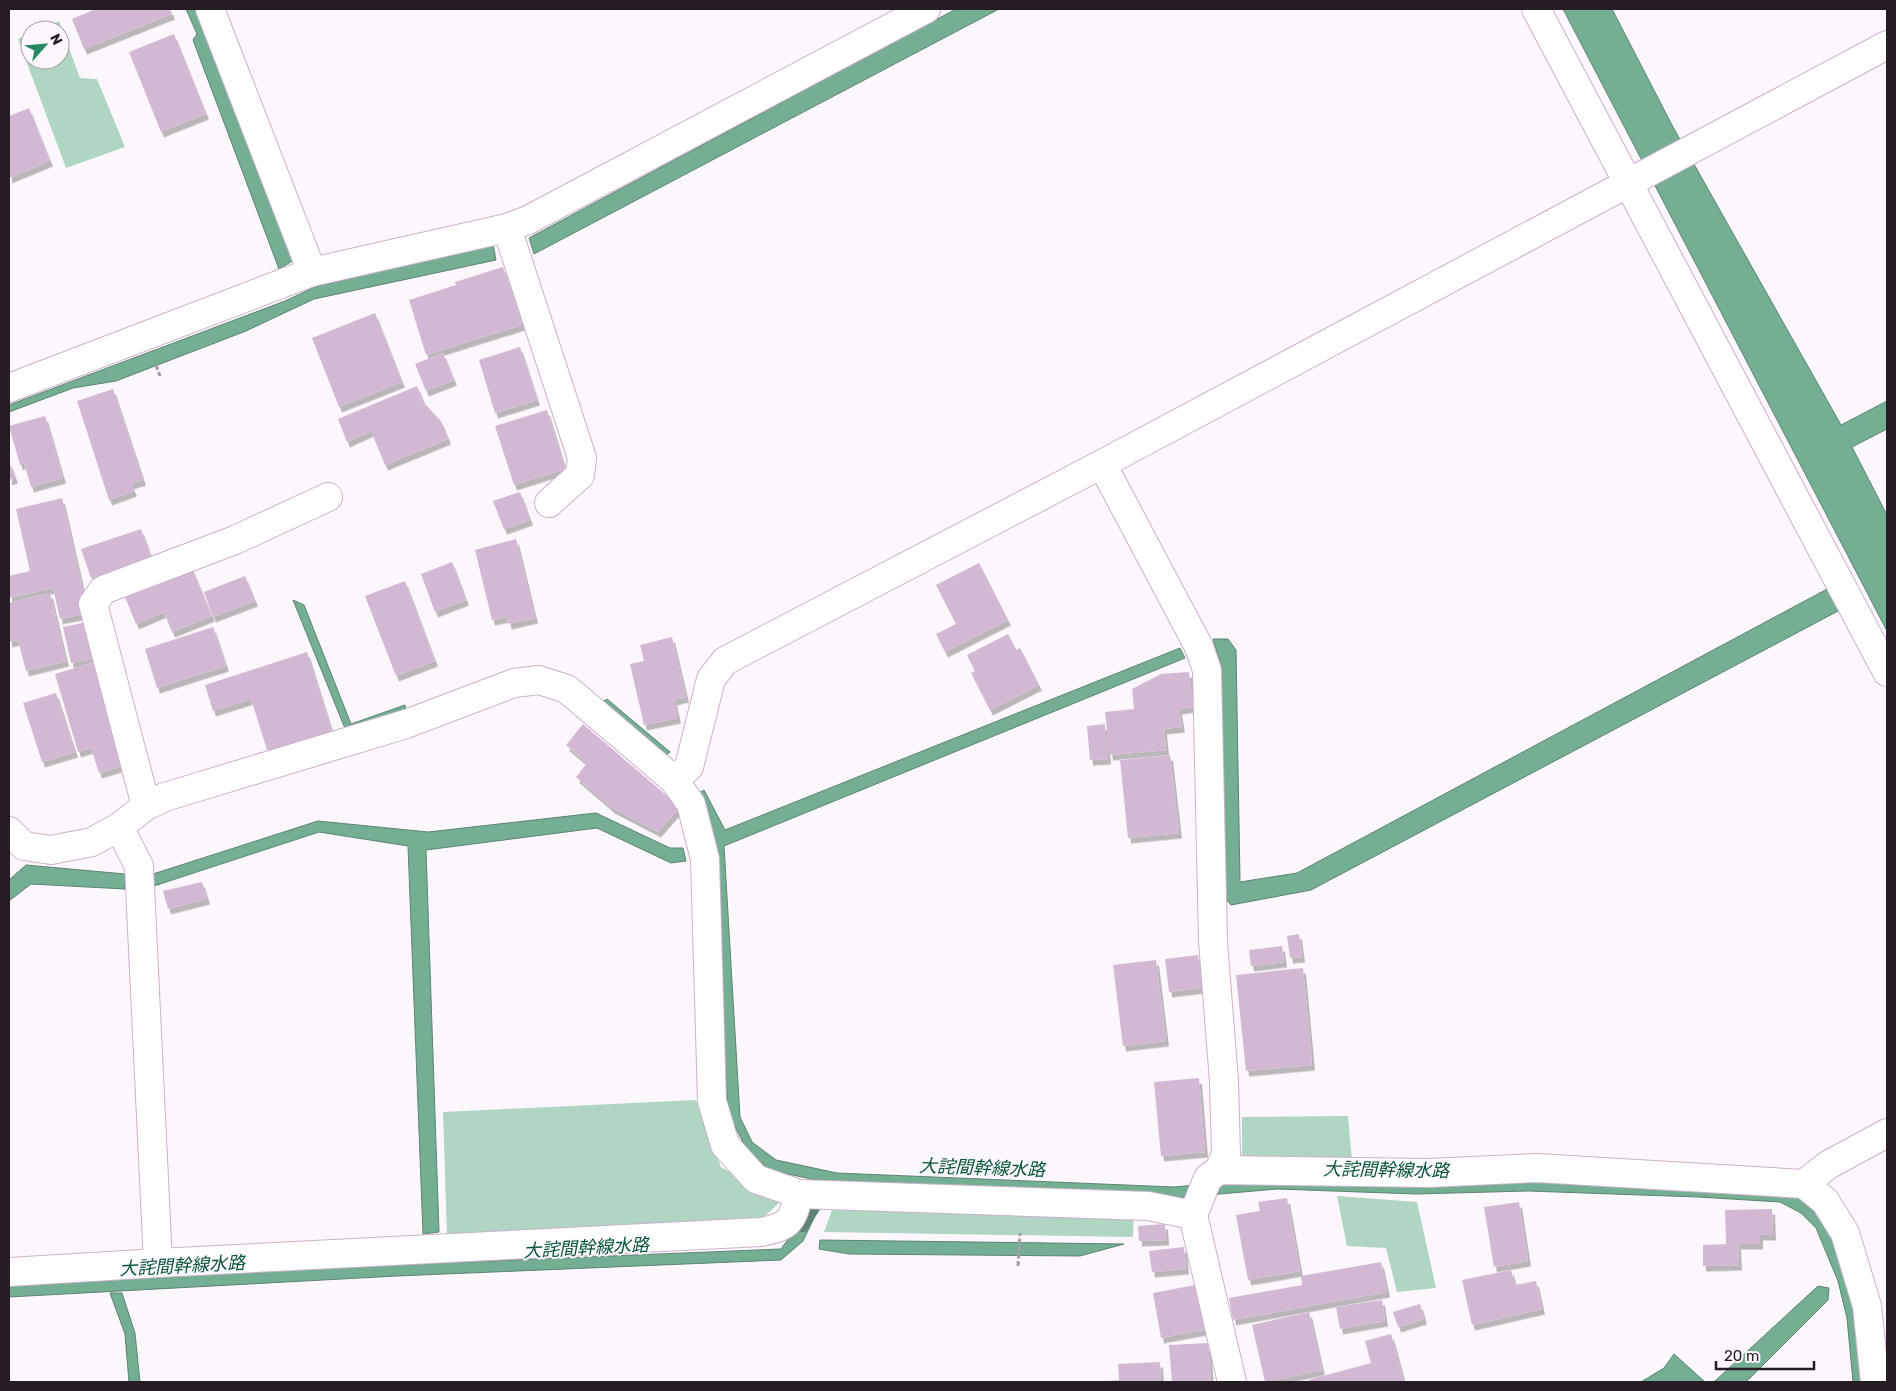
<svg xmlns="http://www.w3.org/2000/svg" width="1896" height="1391" viewBox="0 0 1896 1391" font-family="Rubik,'Noto Sans JP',sans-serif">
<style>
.green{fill:#b0d5c2}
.water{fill:#74af93;stroke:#5d8372}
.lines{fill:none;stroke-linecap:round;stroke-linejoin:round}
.stream{stroke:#5d8372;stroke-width:10}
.building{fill:#d2b8d3;filter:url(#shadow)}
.street-casing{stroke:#cbb1cc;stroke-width:30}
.path{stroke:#a49da4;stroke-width:3;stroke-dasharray:5 2.5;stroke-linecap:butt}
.street{stroke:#fff;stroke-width:28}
.labels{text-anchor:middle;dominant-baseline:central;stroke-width:4;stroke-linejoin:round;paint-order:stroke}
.water-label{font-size:18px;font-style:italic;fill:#08563b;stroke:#fcf7fc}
</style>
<defs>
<filter id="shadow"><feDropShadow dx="3" dy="5.5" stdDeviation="0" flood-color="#0004"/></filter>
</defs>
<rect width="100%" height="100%" fill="#fcf7fc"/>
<g class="green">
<polygon points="59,21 80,78 97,79 125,147 66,168 18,39 30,34 30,60 60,60 60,30 39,30"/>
<polygon points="696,1100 721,1167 781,1201 763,1218 447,1237 443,1112"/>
<polygon points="1348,1116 1352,1160 1242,1158 1242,1117"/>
<polygon points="1337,1196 1417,1202 1436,1288 1397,1292 1386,1248 1347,1246"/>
<polygon points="832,1210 1134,1214 1133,1237 824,1232"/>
</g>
<g class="water">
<polygon points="186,9 196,9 294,260 279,269 193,40 197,34"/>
<polygon points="956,9 999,9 534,254 529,238"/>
<polygon points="1563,9 1612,9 1673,127 1841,425 1887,401 1887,429 1852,447 1887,515 1887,631"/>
<polygon points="493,244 496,260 314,299 246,331 116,381 73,388 9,412 9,405 285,301 317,286"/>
<polygon points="1829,588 1840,610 1311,890 1231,905 1223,896 1221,665 1213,639 1228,639 1236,650 1240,882 1297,873"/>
<polygon points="293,600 304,605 351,724 405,705 406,713 351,733 344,726"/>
<polygon points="1180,648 1185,658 724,846 740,1117 752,1142 776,1160 837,1173 1174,1187 1274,1178 1528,1180 1802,1197 1822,1214 1839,1248 1857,1312 1864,1382 1853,1382 1847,1318 1838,1281 1816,1228 1801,1213 1780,1202 1698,1197 1528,1191 1416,1194 1277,1189 1174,1198 829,1183 770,1170 747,1150 728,1113 714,847 699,793 704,790 725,830"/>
<polygon points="607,699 670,752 665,756 601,703"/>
<polygon points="596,813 670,848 683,848 686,861 671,863 597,828 426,850 439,1232 423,1234 408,846 319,832 154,886 153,874 318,821 428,832"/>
<polygon points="26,865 125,874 125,889 31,884 9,901 9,880"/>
<polygon points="805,1216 814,1218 803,1241 781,1260 397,1276 9,1297 9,1283 124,1276 781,1249"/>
<polygon points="820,1240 1124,1244 1080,1256 849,1254 819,1249"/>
<polygon points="1818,1286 1829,1288 1828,1300 1746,1382 1714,1382"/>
<polygon points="110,1293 122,1293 135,1333 140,1382 129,1382 125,1334"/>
<polygon points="1674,1354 1705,1382 1641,1382 1664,1368"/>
</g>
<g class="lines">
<polyline class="stream" points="803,1227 822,1197"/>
</g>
<g class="building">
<polygon points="96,9 170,9 172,14 84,49 72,19"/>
<polygon points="174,34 206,114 161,132 129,52"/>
<polygon points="29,108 50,161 9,178 9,116"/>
<polygon points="503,267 522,325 426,355 409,300 456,285 455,282"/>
<polygon points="375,313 402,382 339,407 312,338"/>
<polygon points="520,347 537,400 495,413 479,360"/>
<polygon points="443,353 454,380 426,391 415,364"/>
<polygon points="417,386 424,403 441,421 448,439 385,465 371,431 347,442 338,419"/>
<polygon points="113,389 143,480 131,484 134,491 109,500 77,401"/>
<polygon points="547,410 565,469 514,485 495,426"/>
<polygon points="45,416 63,478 31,487 24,463 20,465 9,426"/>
<polygon points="9,461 15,478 9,480"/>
<polygon points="520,492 530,520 504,529 493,501"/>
<polygon points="62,498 88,613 60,619 53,588 9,598 9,576 30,571 16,509"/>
<polygon points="141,529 151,557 91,578 81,549"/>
<polygon points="516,539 535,618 509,624 507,617 492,620 475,550"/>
<polygon points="452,562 466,600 435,612 421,574"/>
<polygon points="979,563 1008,620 945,652 936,634 956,624 936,585"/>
<polygon points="190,564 212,616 172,632 164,612 136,624 123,592"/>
<polygon points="245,576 255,601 213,617 204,592"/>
<polygon points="405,581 435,661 396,676 365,596"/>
<polygon points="50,593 66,661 26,671 18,640 9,642 9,603"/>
<polygon points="92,621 99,657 71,663 63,627"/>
<polygon points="213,627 226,666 157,688 145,649"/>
<polygon points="1008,634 1016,650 1020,648 1039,685 990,710 971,673 975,671 967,655"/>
<polygon points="672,637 686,697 674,700 678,718 644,725 630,664 644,661 640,645"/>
<polygon points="307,652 332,732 268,753 251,699 213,711 205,685"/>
<polygon points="95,662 126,765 99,773 91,748 78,752 55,674"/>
<polygon points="1189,672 1193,707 1179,709 1182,727 1164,729 1166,750 1110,755 1105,712 1134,709 1132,689 1161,674"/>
<polygon points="56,693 75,752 42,762 23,703"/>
<polygon points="583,724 680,807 658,832 612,808 576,777 587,763 566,745"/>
<polygon points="1105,724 1108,759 1090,760 1087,726"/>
<polygon points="1170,755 1179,833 1128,838 1120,760"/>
<polygon points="202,882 207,899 168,909 163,891"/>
<polygon points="1299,934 1302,957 1290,958 1287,936"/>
<polygon points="1282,946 1284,962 1251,966 1249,950"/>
<polygon points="1198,955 1202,988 1169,992 1165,959"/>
<polygon points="1156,960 1166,1041 1123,1046 1113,965"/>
<polygon points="1303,968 1312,1065 1246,1071 1236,975"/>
<polygon points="1199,1078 1205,1152 1161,1156 1154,1082"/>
<polygon points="1287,1198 1300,1271 1248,1280 1236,1215 1260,1211 1258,1202"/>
<polygon points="1519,1202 1528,1261 1494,1267 1484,1207"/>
<polygon points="1772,1209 1773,1235 1760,1235 1760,1244 1738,1244 1739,1265 1703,1266 1703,1245 1731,1244 1726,1244 1725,1210"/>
<polygon points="1165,1224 1166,1240 1139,1241 1138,1226"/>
<polygon points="1184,1247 1186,1269 1152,1272 1149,1251"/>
<polygon points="1381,1262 1387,1292 1233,1320 1229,1298 1302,1285 1301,1276"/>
<polygon points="1511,1270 1515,1285 1536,1281 1542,1309 1472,1325 1462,1280"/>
<polygon points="1195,1285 1204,1330 1161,1338 1153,1293"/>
<polygon points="1382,1300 1385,1321 1340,1329 1336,1307"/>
<polygon points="1420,1304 1424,1319 1398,1327 1393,1312"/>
<polygon points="1309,1312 1322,1370 1265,1382 1252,1325"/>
<polygon points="1391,1334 1404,1382 1309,1382 1308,1380 1371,1363 1365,1341"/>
<polygon points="1208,1343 1211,1382 1172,1382 1169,1345"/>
<polygon points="1160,1362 1161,1382 1109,1382 1109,1381 1119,1380 1118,1364"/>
</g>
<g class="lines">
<g class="street-casing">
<g id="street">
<polyline points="210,9 312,272 507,228 528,220 926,9"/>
<polyline points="1536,9 1887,672"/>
<polyline points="507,228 582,458 580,475 549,503"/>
<polyline points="9,388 312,272"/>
<polyline points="1102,464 1199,647 1207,670 1213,942 1224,1081 1226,1154 1219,1170"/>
<polyline points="674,780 689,767 711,679 725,661 1102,464 1887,45"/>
<polyline points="146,806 93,604 103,590 235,540 328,497"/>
<polyline points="119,827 139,866 158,1263"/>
<polyline points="9,831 24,846 51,850 92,842 119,827 146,806 165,797 406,724 514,683 539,680 567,689 674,780 691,804 705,859 712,1101 725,1145 756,1179 799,1194 1148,1206 1193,1215 1208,1178 1219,1170 1429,1173 1537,1168 1804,1184 1825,1201 1845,1233 1867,1306 1875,1382"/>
<polyline points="1804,1184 1828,1165 1887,1133"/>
<polyline points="1193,1215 1232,1382"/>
<path d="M 9,1272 L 158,1263 L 761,1232 C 789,1226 792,1223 799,1194"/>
</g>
</g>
<g class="path">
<polyline points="156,365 160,376"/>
<polyline points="1018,1266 1020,1233"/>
</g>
<use href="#street" class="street"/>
</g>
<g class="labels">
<g class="water-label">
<text transform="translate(982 1168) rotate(2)">大詫間幹線水路</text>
<text transform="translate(1386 1170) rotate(1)">大詫間幹線水路</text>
<text transform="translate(586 1248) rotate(-3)">大詫間幹線水路</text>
<text transform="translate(182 1266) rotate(-3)">大詫間幹線水路</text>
</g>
</g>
<rect width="1896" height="1391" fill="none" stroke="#261c26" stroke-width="20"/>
<g transform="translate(45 45) rotate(63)"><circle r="24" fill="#fcf7fc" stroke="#a69fa6"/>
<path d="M0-4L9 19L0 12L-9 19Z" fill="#268862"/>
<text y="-8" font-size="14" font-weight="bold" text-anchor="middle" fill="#261c26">N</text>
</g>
<path d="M1716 1361v8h98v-8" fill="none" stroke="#261c26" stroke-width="2.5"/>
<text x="1724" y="1361" font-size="15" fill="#261c26" stroke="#fcf7fc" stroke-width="4" paint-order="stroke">20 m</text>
</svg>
